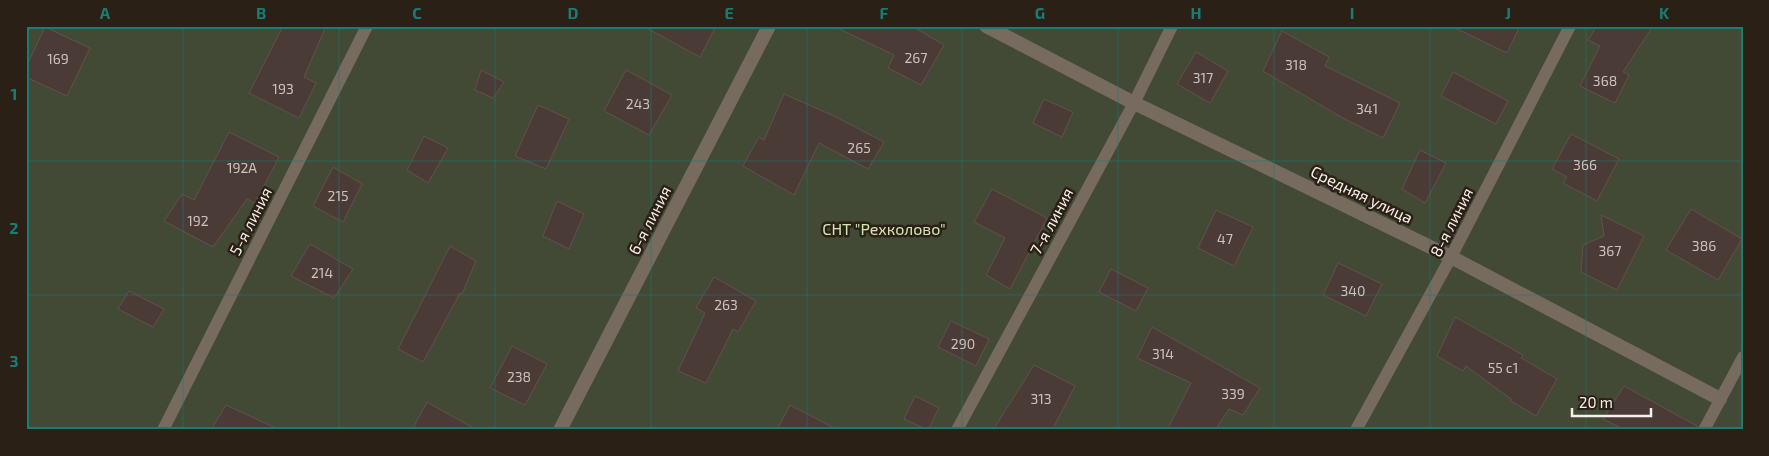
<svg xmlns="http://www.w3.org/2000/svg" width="1769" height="456" viewBox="0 0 1769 456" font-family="'Exo 2',sans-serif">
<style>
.green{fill:#424934}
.building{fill:#4b3b36;stroke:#62514c}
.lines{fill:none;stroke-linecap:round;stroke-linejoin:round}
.service{stroke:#776a5f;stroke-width:12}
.minor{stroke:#776a5f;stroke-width:14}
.grid{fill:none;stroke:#1b7c74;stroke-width:1;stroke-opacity:0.55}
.labels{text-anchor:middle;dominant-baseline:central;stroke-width:5;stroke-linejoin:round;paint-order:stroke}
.number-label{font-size:14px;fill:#ccc2bc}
.street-label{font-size:16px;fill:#f7efe9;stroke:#2b2016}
.park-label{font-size:16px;fill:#d2e4b0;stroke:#2b2016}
.neatline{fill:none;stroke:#1b7c74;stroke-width:2}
.grid-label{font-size:16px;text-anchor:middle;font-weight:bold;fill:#1b7c74}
</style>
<rect width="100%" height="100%" fill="#2b2016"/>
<rect class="green" x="26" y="26" width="1717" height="404"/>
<g class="building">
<polygon points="283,26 326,26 304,77 316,83 299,118 249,93"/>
<polygon points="643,26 716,26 700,57"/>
<polygon points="833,26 912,26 944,45 921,85 888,68 894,55"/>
<polygon points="1451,26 1520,26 1507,53"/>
<polygon points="1597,26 1653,26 1623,72 1629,75 1615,103 1580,86 1600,46 1588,40"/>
<polygon points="45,27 90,48 67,96 26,77 26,67"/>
<polygon points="1282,31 1329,57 1325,66 1400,103 1383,138 1341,117 1263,71"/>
<polygon points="1196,52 1228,71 1210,103 1177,84"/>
<polygon points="481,70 504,82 493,98 475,90"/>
<polygon points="626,70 672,95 649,135 604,111"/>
<polygon points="1453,72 1508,101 1496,124 1441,96"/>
<polygon points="784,94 834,116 884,142 868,169 819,143 794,195 743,166 759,137 764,140"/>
<polygon points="1044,99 1073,112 1062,137 1033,123"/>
<polygon points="538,105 569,119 546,169 515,156"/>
<polygon points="229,132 279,157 255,203 247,199 213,247 164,221 182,194 194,200"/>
<polygon points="1571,134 1619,159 1597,201 1563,183 1567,177 1552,169"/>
<polygon points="424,136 448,148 428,183 407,170"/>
<polygon points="1420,150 1446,163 1425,203 1402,189"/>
<polygon points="333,167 362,184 343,222 313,206"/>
<polygon points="992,189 1047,218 1010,289 986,275 1005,238 974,222"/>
<polygon points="557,201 584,214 569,249 543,236"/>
<polygon points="1691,209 1742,239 1718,280 1666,250"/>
<polygon points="1216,210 1253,227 1234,266 1198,248"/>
<polygon points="1601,215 1644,236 1617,290 1581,272 1583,245 1604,236"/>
<polygon points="310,244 353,269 334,298 291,276"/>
<polygon points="450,246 476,261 462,294 460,293 423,362 398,349"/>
<polygon points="1338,263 1382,284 1366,316 1323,295"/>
<polygon points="1111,269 1148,288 1136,311 1099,292"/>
<polygon points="714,277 756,301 738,332 733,329 706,383 678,371 705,313 696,308"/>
<polygon points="129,291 164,309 153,327 118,309"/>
<polygon points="1455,317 1523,355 1521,358 1557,379 1536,416 1511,401 1511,399 1466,366 1463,371 1437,356"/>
<polygon points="951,321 989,339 976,366 938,347"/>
<polygon points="1152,327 1260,388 1243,415 1229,409 1215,430 1167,430 1191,383 1137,358"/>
<polygon points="512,346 547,364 525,405 490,388"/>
<polygon points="1034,365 1075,386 1052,430 993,430"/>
<polygon points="1624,386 1697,426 1696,430 1625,430 1603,419"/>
<polygon points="915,396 939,408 928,430 904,419"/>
<polygon points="427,402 477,430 412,430"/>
<polygon points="226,405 280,430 211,430"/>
<polygon points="790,405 838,430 777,430"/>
</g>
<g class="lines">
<g class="service">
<polyline points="163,430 367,26"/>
<polyline points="957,430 1134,103 1172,26"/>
<polyline points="1356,430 1451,257 1570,26"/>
<polyline points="1704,430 1743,357"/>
</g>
<g class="minor">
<polyline points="986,26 1134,103 1451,257 1720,399"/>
<polyline points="560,430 769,26"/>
</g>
</g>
<path class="grid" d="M 183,26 L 183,430M 339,26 L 339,430M 495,26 L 495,430M 651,26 L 651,430M 807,26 L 807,430M 962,26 L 962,430M 1118,26 L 1118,430M 1274,26 L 1274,430M 1430,26 L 1430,430M 1586,26 L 1586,430M 26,161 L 1743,161M 26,295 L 1743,295"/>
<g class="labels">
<g class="number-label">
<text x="916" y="57">267</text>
<text x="58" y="58">169</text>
<text x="1296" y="64">318</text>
<text x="1203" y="77">317</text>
<text x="1605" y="80">368</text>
<text x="283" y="88">193</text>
<text x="638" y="103">243</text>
<text x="1367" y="108">341</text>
<text x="859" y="147">265</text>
<text x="1585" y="164">366</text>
<text x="242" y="167">192А</text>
<text x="338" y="195">215</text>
<text x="198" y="220">192</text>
<text x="1225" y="238">47</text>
<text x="1704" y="245">386</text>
<text x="1610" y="250">367</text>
<text x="322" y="272">214</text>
<text x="1353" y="290">340</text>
<text x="726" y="304">263</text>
<text x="963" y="343">290</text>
<text x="1163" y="353">314</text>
<text x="1503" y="367">55 с1</text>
<text x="519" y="376">238</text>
<text x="1233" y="393">339</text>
<text x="1041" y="398">313</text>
</g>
<g class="street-label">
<text transform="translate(1362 194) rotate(26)">Средняя улица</text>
<text transform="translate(649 220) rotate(-63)">6-я линия</text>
<text transform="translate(250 221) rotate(-63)">5-я линия</text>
<text transform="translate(1051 221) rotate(-62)">7-я линия</text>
<text transform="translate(1451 222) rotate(-63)">8-я линия</text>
</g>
<g class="park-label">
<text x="884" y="228">СНТ "Рехколово"</text>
</g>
</g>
<rect width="1769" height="456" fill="none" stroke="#2b2016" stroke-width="55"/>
<path d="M1572 408v8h79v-8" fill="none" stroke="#f7efe9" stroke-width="2.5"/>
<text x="1579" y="408" font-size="15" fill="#f7efe9" stroke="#2b2016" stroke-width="4" paint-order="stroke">20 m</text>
<rect x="28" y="28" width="1714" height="400" class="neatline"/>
<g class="grid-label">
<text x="105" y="19">A</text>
<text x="261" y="19">B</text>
<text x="417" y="19">C</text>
<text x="573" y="19">D</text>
<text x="729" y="19">E</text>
<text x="884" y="19">F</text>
<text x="1040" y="19">G</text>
<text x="1196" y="19">H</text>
<text x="1352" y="19">I</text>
<text x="1508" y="19">J</text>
<text x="1664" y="19">K</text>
<text x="14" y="100">1</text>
<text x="14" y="234">2</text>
<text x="14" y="367">3</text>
</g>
</svg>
